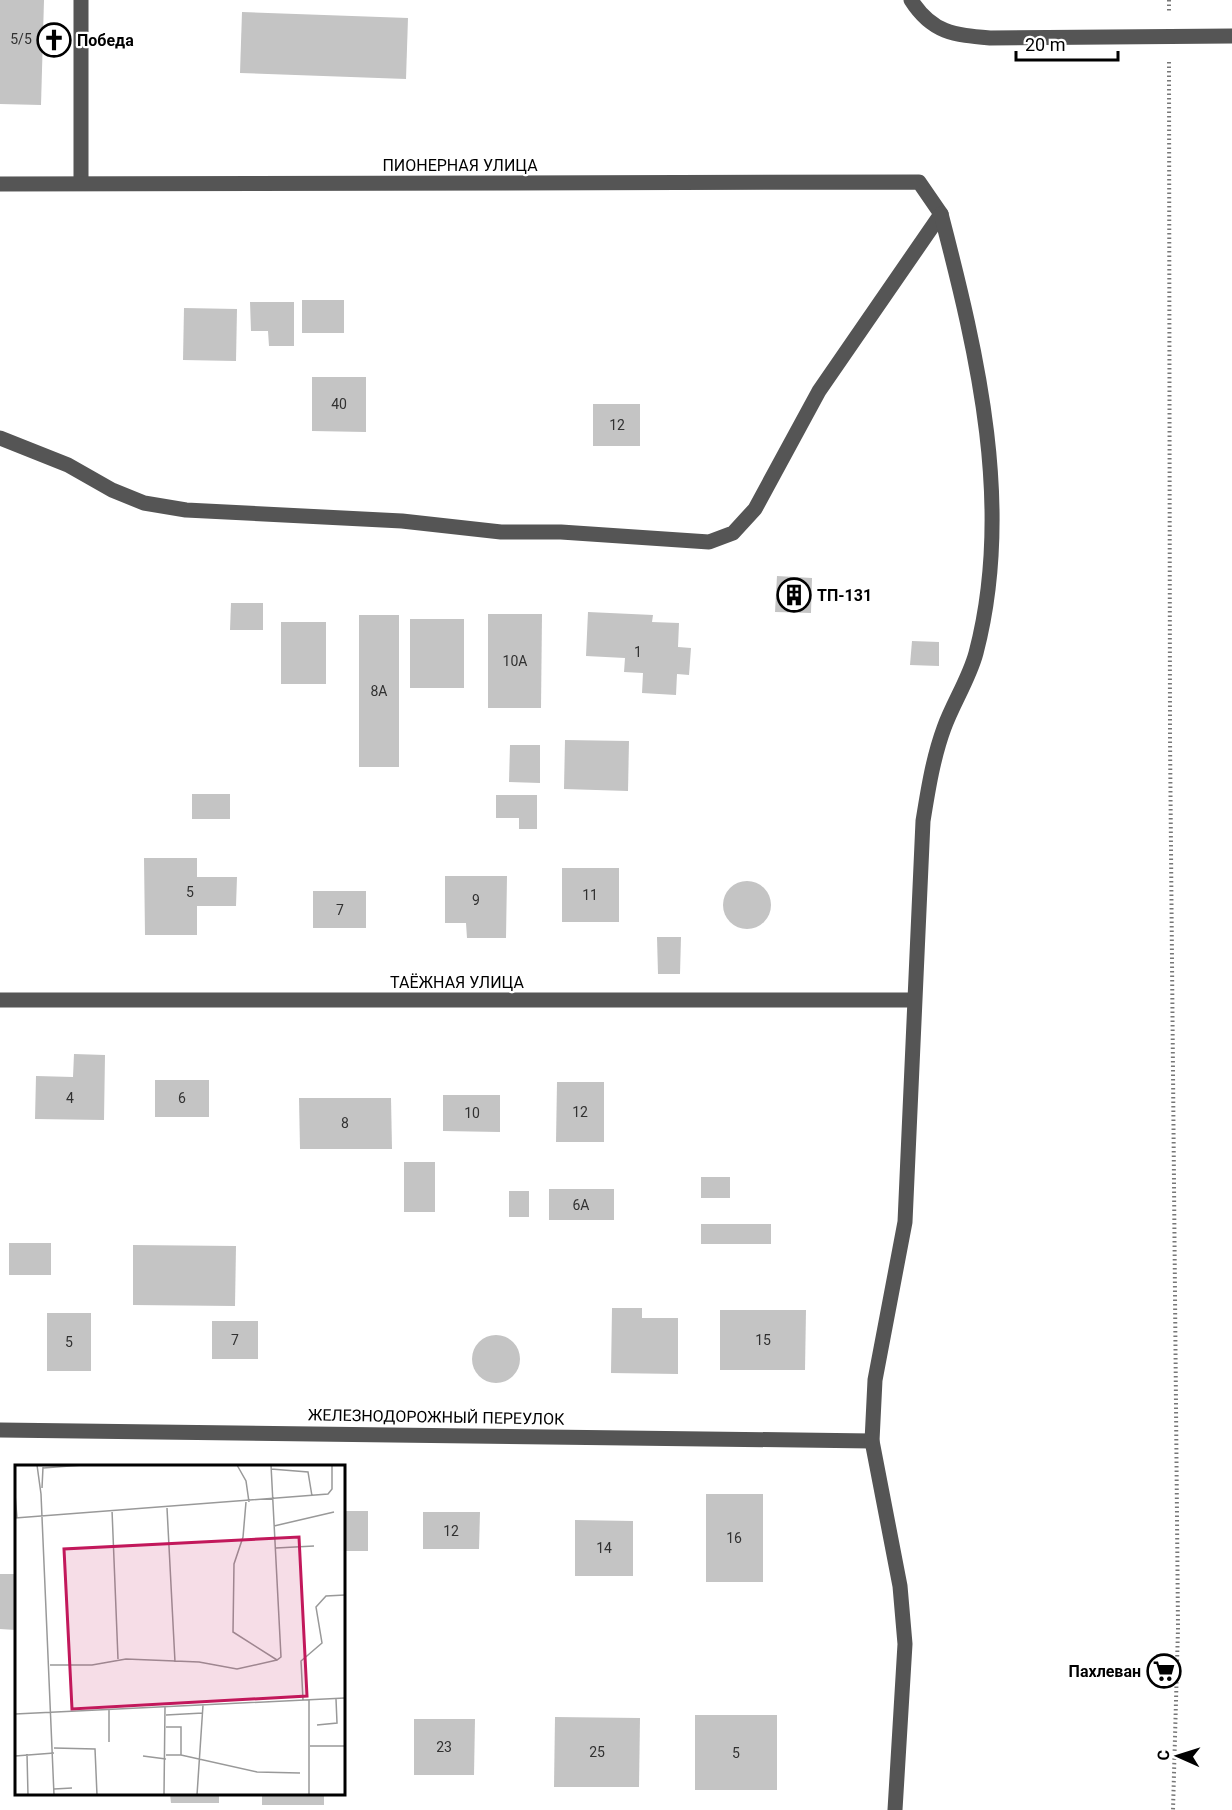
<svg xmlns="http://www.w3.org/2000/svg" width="1232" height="1810" viewBox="0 0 1232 1810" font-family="Roboto,sans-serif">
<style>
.building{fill:#c4c4c4}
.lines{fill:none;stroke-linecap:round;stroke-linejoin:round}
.path{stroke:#777;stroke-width:4;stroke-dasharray:1.5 3;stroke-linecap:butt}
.minor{stroke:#555;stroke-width:15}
.labels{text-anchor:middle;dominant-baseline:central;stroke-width:4.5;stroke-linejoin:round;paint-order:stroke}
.number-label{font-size:14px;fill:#313131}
.poi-label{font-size:16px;font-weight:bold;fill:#000;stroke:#fff;text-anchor:start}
.street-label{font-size:16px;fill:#000;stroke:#fff}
.inset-road{fill:none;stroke:#999;stroke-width:1.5}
.view{fill:#c2185b;fill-opacity:0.15;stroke:#c2185b;stroke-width:3}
.inset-edge{fill:none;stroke:#000;stroke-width:3}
</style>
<rect width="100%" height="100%" fill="#fff"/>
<g class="building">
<polygon points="0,0 44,0 41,105 0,104"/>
<polygon points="242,12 408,18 406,79 240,73"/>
<rect x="302" y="300" width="42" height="33"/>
<polygon points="250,302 294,302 294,346 269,346 268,331 251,331"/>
<polygon points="184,308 237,309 236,361 183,360"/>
<polygon points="312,377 366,377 366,432 312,431"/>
<rect x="593" y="404" width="47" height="42"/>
<polygon points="777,576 812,578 811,613 775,612"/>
<polygon points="231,603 263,603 263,630 230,630"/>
<polygon points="588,612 653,615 652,622 679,623 678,647 691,648 689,675 677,674 676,695 642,693 643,673 624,672 625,658 586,656"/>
<polygon points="488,614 542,614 541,708 488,708"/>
<rect x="359" y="615" width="40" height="152"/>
<rect x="410" y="619" width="54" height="69"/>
<rect x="281" y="622" width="45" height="62"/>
<polygon points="912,641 939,642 939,666 910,665"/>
<polygon points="565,740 629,741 628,791 564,789"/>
<polygon points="510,745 540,745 540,783 509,782"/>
<rect x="192" y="794" width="38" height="25"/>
<polygon points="496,795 537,795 537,829 519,829 519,818 496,818"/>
<polygon points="144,858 197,858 197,877 237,877 236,906 197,906 197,935 145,935"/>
<rect x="562" y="868" width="57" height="54"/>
<polygon points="445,876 507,876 506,938 467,938 466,923 445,923"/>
<circle cx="747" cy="905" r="24"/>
<rect x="313" y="891" width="53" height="37"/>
<polygon points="657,937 681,937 680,974 658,974"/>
<polygon points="74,1054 105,1055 104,1120 35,1119 36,1076 73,1077"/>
<rect x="155" y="1080" width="54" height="37"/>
<polygon points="557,1082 604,1082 604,1142 556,1142"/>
<polygon points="443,1095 500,1095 500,1132 443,1131"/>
<polygon points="299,1098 391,1098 392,1149 300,1149"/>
<rect x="404" y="1162" width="31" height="50"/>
<rect x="701" y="1177" width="29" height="21"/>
<rect x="549" y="1189" width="65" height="31"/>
<rect x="509" y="1191" width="20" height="26"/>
<rect x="701" y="1224" width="70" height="20"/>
<rect x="9" y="1243" width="42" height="32"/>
<polygon points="133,1245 236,1246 235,1306 133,1305"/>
<polygon points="612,1308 642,1308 642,1318 678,1318 678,1374 611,1373"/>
<polygon points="720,1310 806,1310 805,1370 720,1370"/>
<rect x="47" y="1313" width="44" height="58"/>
<rect x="212" y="1321" width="46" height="38"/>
<circle cx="496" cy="1359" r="24"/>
<rect x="706" y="1494" width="57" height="88"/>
<rect x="344" y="1511" width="24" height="40"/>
<polygon points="423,1512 480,1512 479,1549 423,1549"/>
<polygon points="575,1520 633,1521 633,1576 575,1576"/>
<polygon points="0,1574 16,1574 16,1630 0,1629"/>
<polygon points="1156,1654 1173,1655 1172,1687 1155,1687"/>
<rect x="695" y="1715" width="82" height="75"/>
<polygon points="555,1717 640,1718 639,1787 554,1787"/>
<polygon points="414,1719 475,1719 474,1775 414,1775"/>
<polygon points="170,1794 219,1794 219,1803 171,1803"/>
<rect x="262" y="1794" width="62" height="11"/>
</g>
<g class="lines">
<g class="path">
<polyline points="1169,0 1169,12"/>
<polyline points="1169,62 1170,738 1178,1628 1173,1810"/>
</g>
<g class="minor">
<path d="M 911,0 C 932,33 954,35 990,38 L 1232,36"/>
<polyline points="81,183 81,0"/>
<polyline points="0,184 919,182 941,214 819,391 755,509 733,533 709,542 561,532 501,532 402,521 186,510 144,503 112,490 68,465 0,438"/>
<polyline points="0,1000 914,1000"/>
<polyline points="0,1430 872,1441"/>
<path d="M 895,1810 L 905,1644 L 900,1586 L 872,1441 L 875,1380 L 905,1222 L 923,821 C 928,790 933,758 944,728 C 953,703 969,679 976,653 C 1014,508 978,356 941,214"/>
</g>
</g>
<defs>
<g id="church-ring" transform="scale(1.725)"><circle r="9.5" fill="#fff" stroke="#000" stroke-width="1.5"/><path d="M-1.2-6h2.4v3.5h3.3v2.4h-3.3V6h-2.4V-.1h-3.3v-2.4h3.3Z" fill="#000"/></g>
<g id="building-ring" transform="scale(1.725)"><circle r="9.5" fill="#fff" stroke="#000" stroke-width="1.5"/><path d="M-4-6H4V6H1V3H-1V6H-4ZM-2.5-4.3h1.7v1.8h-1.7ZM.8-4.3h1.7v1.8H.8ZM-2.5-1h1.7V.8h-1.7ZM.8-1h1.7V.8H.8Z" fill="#000"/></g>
<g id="supermarket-ring" transform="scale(1.725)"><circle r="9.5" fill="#fff" stroke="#000" stroke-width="1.5"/><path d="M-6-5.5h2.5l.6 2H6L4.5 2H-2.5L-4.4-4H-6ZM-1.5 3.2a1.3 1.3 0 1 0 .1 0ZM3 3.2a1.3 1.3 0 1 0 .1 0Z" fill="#000"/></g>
</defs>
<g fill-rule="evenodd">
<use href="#church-ring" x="54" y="40"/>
<use href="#building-ring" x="794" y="595"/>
<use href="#supermarket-ring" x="1164" y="1671"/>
</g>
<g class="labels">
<g class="number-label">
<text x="21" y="39">5/5</text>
<text x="339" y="404">40</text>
<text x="617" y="425">12</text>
<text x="638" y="652">1</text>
<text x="515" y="661">10А</text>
<text x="379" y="691">8А</text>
<text x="190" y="892">5</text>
<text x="590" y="895">11</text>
<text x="476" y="900">9</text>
<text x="340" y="910">7</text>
<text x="70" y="1098">4</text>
<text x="182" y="1098">6</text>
<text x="580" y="1112">12</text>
<text x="472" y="1113">10</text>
<text x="345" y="1123">8</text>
<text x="581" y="1205">6А</text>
<text x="235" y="1340">7</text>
<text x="763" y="1340">15</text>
<text x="69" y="1342">5</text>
<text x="451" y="1531">12</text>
<text x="734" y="1538">16</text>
<text x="604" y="1548">14</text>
<text x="444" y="1747">23</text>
<text x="597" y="1752">25</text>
<text x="736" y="1753">5</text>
</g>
<g class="poi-label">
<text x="77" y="40">Победа</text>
<text x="817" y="595">ТП-131</text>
<text x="1141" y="1671" text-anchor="end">Пахлеван</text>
</g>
<g class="street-label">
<text x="460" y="165">ПИОНЕРНАЯ УЛИЦА</text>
<text x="457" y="982">ТАЁЖНАЯ УЛИЦА</text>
<text transform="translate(436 1417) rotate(1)">ЖЕЛЕЗНОДОРОЖНЫЙ ПЕРЕУЛОК</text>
</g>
</g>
<g transform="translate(15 1465)">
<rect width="330" height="330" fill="#fff"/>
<path class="inset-road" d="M 22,0 L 26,29 L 39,330M 222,0 L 231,16 L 234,37M 28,3 L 68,0M 256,4 L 293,7 L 297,31M 27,23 L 28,2M 0,29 L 2,53M 231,37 L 228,72 L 219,99 L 218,167 L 262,195 L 266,192 L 256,0M 152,43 L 160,197M 97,45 L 103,194M 0,53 L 313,29 L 317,24 L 317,0M 259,61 L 319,47M 261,83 L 299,81M 35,200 L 77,200 L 111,194 L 184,197 L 222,204 L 262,195M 288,235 L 286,196 L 307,178 L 301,142 L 311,131 L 330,130M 94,245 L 94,277M 0,249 L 330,233M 151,250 L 188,248M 302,260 L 322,258 L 321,234M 151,262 L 166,262 L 166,290M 295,281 L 330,281M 39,283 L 80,284 L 82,330M 12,289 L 13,330M 151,290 L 166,290 L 242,307 L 285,308M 0,291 L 39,288M 128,291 L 151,294M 39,324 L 57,323M 149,330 L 150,242M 182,330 L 188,240M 294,330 L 294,235"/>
<path class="view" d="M 284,72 L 292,231 L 57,244 L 49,84 Z"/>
<rect width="330" height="330" class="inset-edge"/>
</g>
<g transform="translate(1178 1756) rotate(273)" stroke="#ffffff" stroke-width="4.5" paint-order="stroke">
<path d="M0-4.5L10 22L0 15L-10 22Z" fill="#000000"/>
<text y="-9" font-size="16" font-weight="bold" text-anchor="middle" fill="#000000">С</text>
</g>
<path d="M1016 51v9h102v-9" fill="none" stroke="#000000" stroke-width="3"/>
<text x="1025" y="51" font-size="18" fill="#000000" stroke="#ffffff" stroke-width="4.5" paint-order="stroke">20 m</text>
</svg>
